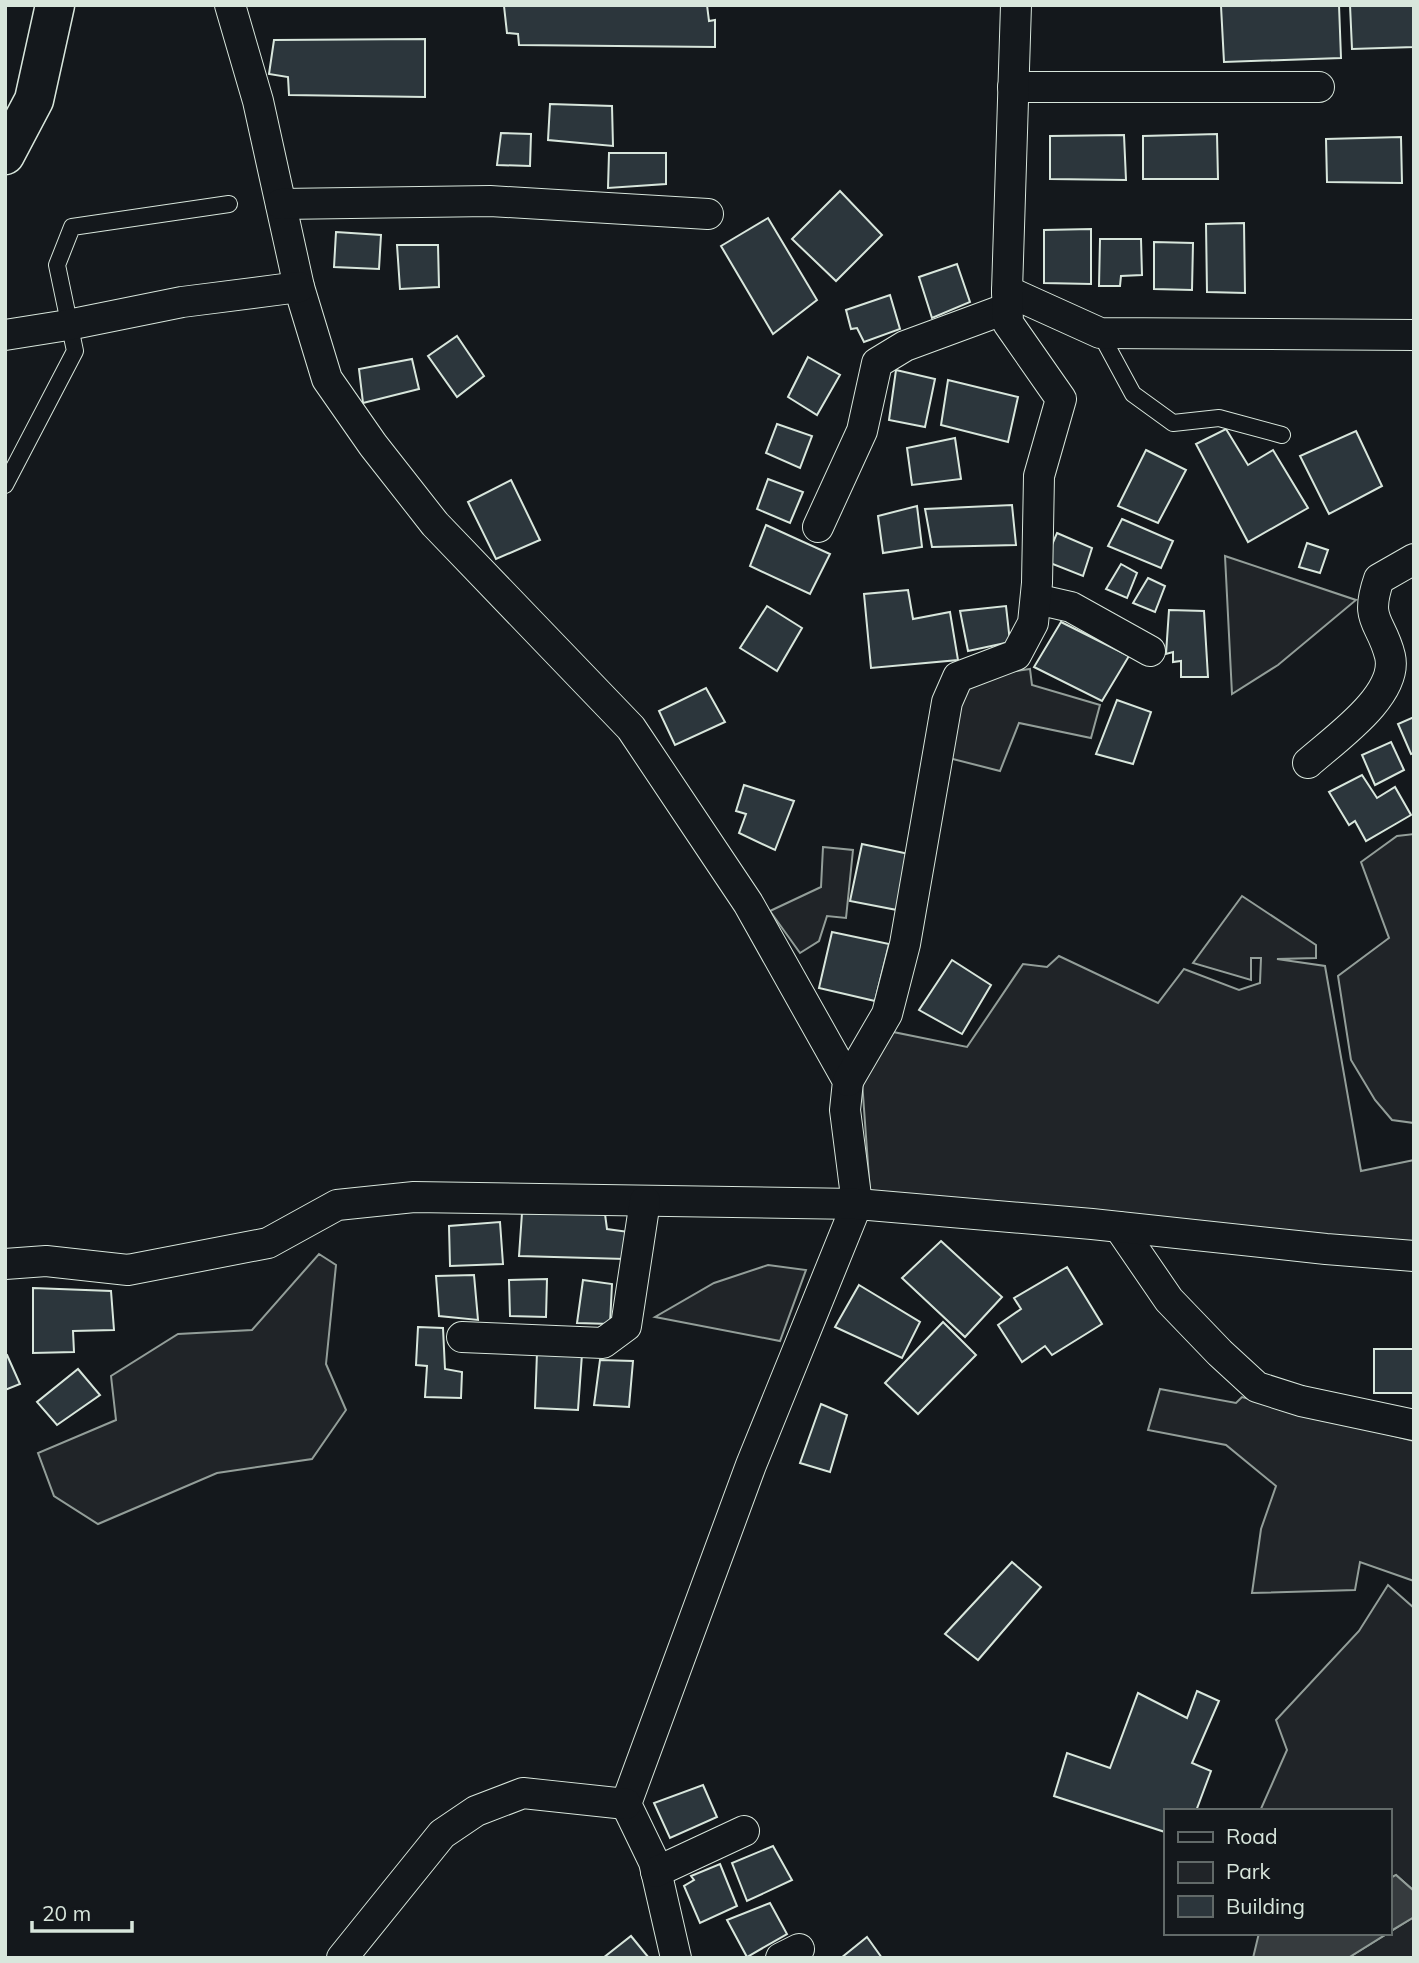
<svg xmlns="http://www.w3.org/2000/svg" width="1419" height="1963" viewBox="0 0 1419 1963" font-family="Mulish,sans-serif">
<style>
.green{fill:#202428;stroke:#939e99;stroke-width:2}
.water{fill:#363b3e;stroke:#939e99;stroke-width:2}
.building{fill:#2c363c;stroke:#d8e6dc;stroke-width:2}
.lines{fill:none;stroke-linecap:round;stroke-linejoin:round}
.service-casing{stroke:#d8e6dc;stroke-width:18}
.minor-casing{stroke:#d8e6dc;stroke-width:32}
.secondary-casing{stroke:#d8e6dc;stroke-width:41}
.service{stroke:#14181c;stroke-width:16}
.minor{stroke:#14181c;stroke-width:30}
.secondary{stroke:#14181c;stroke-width:38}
</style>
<rect width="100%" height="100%" fill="#14181c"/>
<g class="green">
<polygon points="1225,556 1356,600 1278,665 1232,694"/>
<polygon points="1030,669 1032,685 1100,705 1091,738 1019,723 1000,771 941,756 965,678"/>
<polygon points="1414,834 1414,1123 1392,1120 1375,1100 1351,1060 1338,976 1389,938 1361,862 1397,836"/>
<polygon points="823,847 853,850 846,918 827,916 819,941 800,953 770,911 821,887"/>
<polygon points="1242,896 1316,945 1316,958 1277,959 1325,966 1361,1171 1414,1160 1414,1249 870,1192 862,1081 888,1031 967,1047 1023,964 1047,967 1059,956 1158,1003 1184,969 1239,990 1260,983 1261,958 1251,958 1251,980 1193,963"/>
<polygon points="319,1254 336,1265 326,1364 346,1410 312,1459 217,1473 98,1524 54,1496 38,1453 116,1420 111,1376 178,1334 252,1330"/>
<polygon points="768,1265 806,1270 780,1341 655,1317 714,1283"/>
<polygon points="1160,1389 1236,1403 1242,1397 1414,1441 1414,1581 1360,1562 1355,1590 1252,1593 1261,1529 1276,1486 1226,1445 1148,1430"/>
<polygon points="1388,1585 1414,1608 1414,1891 1396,1875 1389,1879 1389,1811 1260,1811 1287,1750 1276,1720 1359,1631"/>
<polygon points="1414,1917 1414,1958 1348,1958"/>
</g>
<g class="water">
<polygon points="1396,1875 1414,1891 1414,1917 1389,1932 1389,1879"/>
<polygon points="1259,1933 1388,1933 1348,1958 1253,1958"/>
</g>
<g class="building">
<polygon points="707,5 709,21 715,20 715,47 519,45 518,34 507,33 504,6"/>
<polygon points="1339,5 1341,58 1224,62 1221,6"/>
<polygon points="1350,5 1414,5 1414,47 1352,49"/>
<polygon points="425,39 425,97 289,95 288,77 269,74 274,40"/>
<polygon points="550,104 612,106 613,146 548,140"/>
<polygon points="501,133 531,134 530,166 497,165"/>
<polygon points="1217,134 1218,179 1143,179 1143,136"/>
<polygon points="1124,135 1126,180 1050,179 1050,136"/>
<polygon points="1401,137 1402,183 1327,182 1326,139"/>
<polygon points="609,153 666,153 666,184 608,188"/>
<polygon points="840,191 882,235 836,281 792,239"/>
<polygon points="768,218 817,300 773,334 721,246"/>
<polygon points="1244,223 1245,293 1207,292 1206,224"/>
<polygon points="1091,229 1091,284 1044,283 1044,230"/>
<polygon points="336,232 381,235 379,269 334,267"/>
<polygon points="1100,239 1141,239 1142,275 1121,276 1120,286 1099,286"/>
<polygon points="1154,242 1193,243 1192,290 1154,289"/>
<polygon points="397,245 438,245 439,287 400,289"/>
<polygon points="957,264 970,302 932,318 919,277"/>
<polygon points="890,295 900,329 864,342 857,328 851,329 846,310"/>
<polygon points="457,336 484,376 457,397 428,356"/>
<polygon points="808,357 840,375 817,415 788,397"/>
<polygon points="412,359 419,389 363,403 359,369"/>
<polygon points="896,370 935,379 925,427 889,420"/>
<polygon points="948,380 1018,397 1008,442 941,425"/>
<polygon points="777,424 812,436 800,468 766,453"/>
<polygon points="1226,429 1248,465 1273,450 1308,508 1248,542 1196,444"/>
<polygon points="1356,431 1382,486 1329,514 1300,456"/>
<polygon points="955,438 961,479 912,485 907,448"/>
<polygon points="1146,450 1186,470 1158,523 1118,506"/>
<polygon points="768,479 803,492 790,523 757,509"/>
<polygon points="511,480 540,540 496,559 468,502"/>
<polygon points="1012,505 1016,545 932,547 925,509"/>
<polygon points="917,506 922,547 883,553 878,516"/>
<polygon points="1122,519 1173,541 1161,568 1108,546"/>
<polygon points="766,525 830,554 810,594 750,566"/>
<polygon points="1057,533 1092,548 1083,576 1045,561"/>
<polygon points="1307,543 1328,550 1320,573 1299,567"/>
<polygon points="1121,564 1137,573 1127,598 1106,589"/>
<polygon points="1148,578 1165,586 1155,612 1133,603"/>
<polygon points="908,590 913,619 950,612 958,660 871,668 864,594"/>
<polygon points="767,606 802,628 777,671 740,648"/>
<polygon points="1006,606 1010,642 968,651 960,611"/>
<polygon points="1169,610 1204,611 1208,677 1181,677 1181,661 1173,662 1173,652 1166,654"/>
<polygon points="1061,622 1129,656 1102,701 1034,667"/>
<polygon points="706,688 725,722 675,745 659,711"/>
<polygon points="1117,700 1151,712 1133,764 1096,754"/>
<polygon points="1414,717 1414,753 1411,754 1398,724"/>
<polygon points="1391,742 1404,770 1375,785 1362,755"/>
<polygon points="1362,775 1377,798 1395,787 1411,815 1366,841 1355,821 1349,825 1329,792"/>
<polygon points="744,785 794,801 775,850 739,833 746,814 736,811"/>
<polygon points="862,844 909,854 897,910 850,901"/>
<polygon points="832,932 889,944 875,1001 819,988"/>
<polygon points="952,960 991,985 962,1034 919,1010"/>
<polygon points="522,1213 605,1214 607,1229 629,1232 625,1259 519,1256"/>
<polygon points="500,1222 503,1264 450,1266 449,1226"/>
<polygon points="941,1241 1002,1297 965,1337 902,1278"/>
<polygon points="1067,1267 1102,1324 1052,1355 1045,1346 1022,1362 998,1325 1021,1309 1014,1298"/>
<polygon points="474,1275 478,1320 439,1316 436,1276"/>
<polygon points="547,1279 546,1317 510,1316 509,1280"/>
<polygon points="583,1280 612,1284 610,1324 577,1323"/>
<polygon points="859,1285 920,1322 902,1358 835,1327"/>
<polygon points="33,1288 111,1291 114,1330 73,1331 74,1352 33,1353"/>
<polygon points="943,1322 976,1355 918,1414 885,1383"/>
<polygon points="418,1327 443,1328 445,1369 462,1372 461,1398 425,1397 427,1366 416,1365"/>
<rect x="1374" y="1349" width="40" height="44"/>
<polygon points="537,1352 582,1354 578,1410 535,1408"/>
<polygon points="7,1355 20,1384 5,1390 5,1356"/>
<polygon points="600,1360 633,1361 629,1407 594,1405"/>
<polygon points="78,1369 100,1395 57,1425 37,1402"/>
<polygon points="821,1404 847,1415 830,1472 800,1463"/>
<polygon points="1012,1562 1041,1587 978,1660 945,1634"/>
<polygon points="1197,1691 1219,1701 1192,1763 1211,1771 1196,1811 1165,1811 1165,1832 1054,1796 1067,1753 1110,1768 1138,1693 1187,1718"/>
<polygon points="703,1785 717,1817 670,1838 654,1803"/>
<polygon points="773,1846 792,1880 747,1901 732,1863"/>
<polygon points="720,1864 737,1906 700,1923 684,1886 694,1880 691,1876"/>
<polygon points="770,1903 787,1934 747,1957 727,1920"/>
<polygon points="631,1936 649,1958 603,1958"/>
<polygon points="867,1937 882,1958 841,1958"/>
</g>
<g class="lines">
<g class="service-casing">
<g id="service">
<polyline points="1100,333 1133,394 1173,423 1219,418 1282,435"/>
<polyline points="5,485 75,351 57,265 72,227 229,204"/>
</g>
</g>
<g class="minor-casing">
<g id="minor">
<polyline points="230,5 258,101 299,287 327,379 373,445 435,524 631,728 748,903 848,1081 845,1110 857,1204 751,1465 626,1804 654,1862 676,1958"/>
<polyline points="1013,87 1319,87"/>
<polyline points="281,204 490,201 708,214"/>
<polyline points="1007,291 1100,333 1414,335"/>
<polyline points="5,335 68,325 182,302 299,287"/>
<polyline points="818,527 862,431 877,363 905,346 1008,308"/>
<polyline points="1036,599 1071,607 1150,651"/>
<path d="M 1308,763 C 1335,739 1399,695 1390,656 C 1381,620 1364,622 1379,579 L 1414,559"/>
<polyline points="848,1081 887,1014 905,944 947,702 958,677 1016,655 1033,623 1037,583 1039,476 1061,399 1008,323 1007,291 1016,5"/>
<polyline points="1119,1227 1169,1300 1220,1353 1257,1387 1301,1401 1414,1425"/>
<polyline points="5,1264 46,1261 128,1270 268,1243 337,1205 414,1197 857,1204 1092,1224 1326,1249 1414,1256"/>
<polyline points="462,1337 603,1343 626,1326 645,1201"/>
<polyline points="656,1872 744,1831"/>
<polyline points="342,1958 442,1834 476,1811 523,1793 626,1804"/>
<polyline points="781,1958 799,1949"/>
</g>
</g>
<g class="secondary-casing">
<polyline id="secondary" points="5,155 34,100 55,5"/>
</g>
<use href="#service" class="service"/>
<use href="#minor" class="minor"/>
<use href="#secondary" class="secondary"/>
</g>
<rect width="1419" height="1963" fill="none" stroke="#d8e6dc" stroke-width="14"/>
<rect x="1164" y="1809" width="228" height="126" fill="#14181c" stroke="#626a69" stroke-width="2"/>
<rect x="1178" y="1832" width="35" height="10" fill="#14181c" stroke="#626a69" stroke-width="2"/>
<text x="1226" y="1844" font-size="21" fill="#d8e6dc">Road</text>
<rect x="1178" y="1862" width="35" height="21" fill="#202428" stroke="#626a69" stroke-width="2"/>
<text x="1226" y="1879" font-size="21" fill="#d8e6dc">Park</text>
<rect x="1178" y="1896" width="35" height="21" fill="#2c363c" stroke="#626a69" stroke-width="2"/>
<text x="1226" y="1914" font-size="21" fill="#d8e6dc">Building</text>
<path d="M32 1921v10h100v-10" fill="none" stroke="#d8e6dc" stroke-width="3.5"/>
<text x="42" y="1921" font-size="21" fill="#d8e6dc" stroke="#14181c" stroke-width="5" paint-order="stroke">20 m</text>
</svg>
